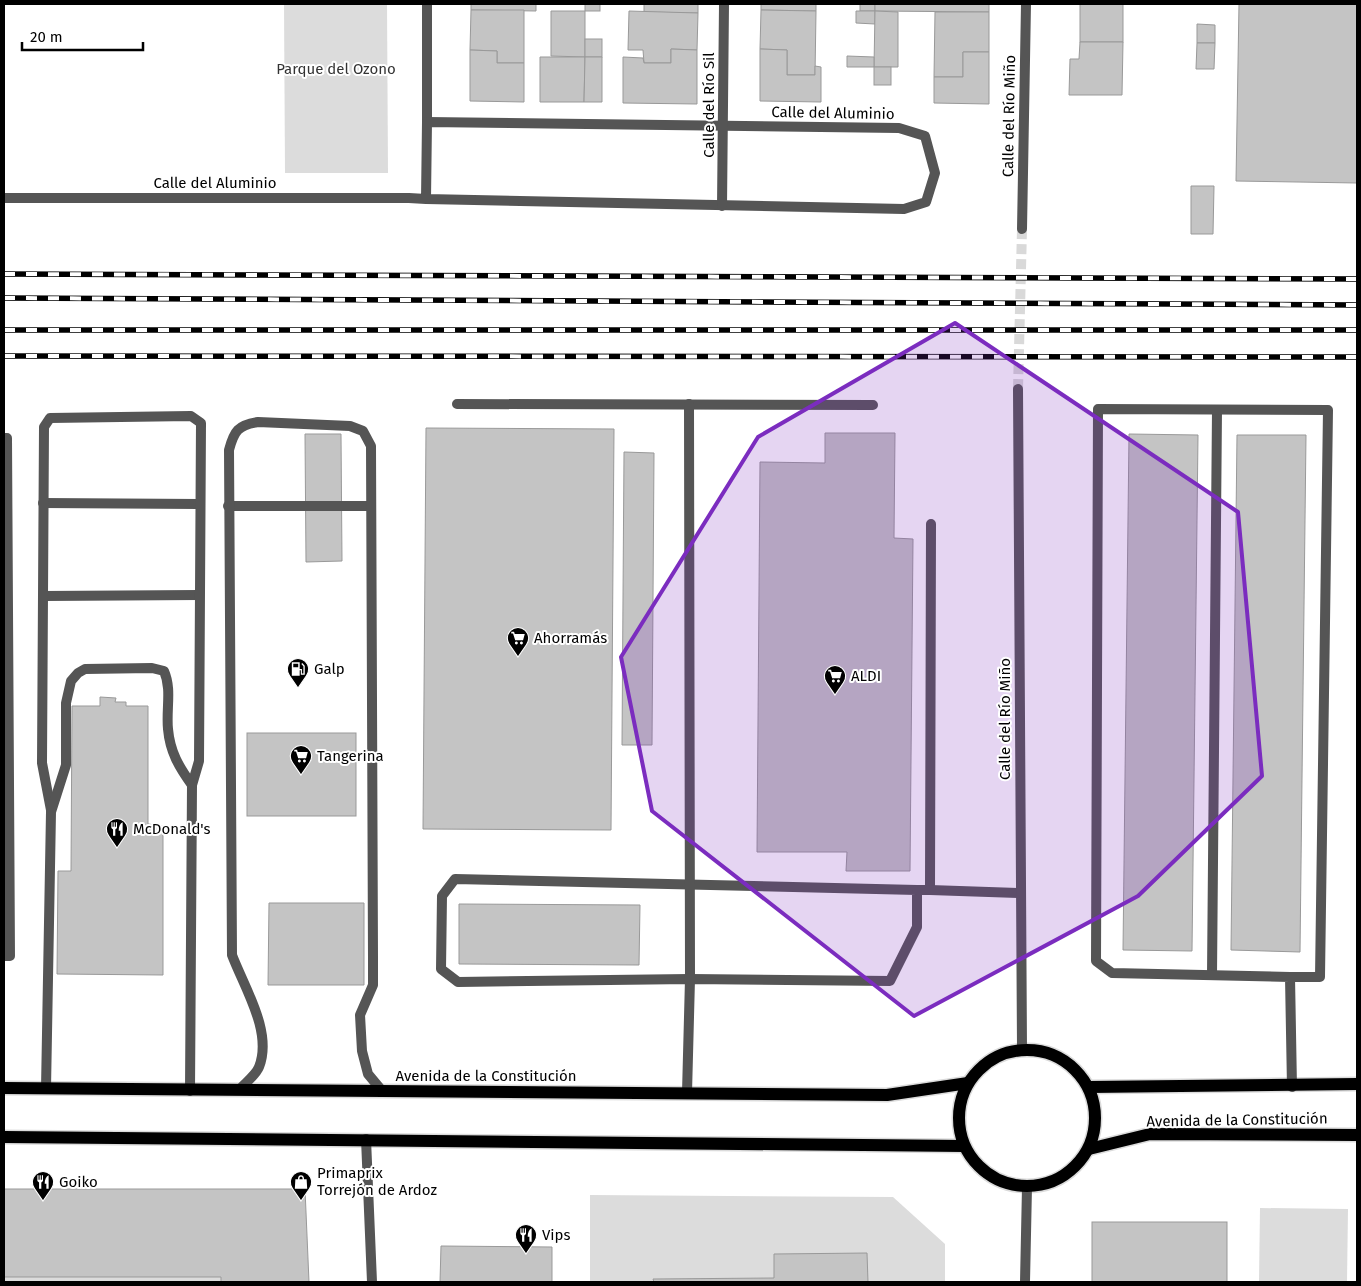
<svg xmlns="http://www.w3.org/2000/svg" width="1361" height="1286" viewBox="0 0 1361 1286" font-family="'Fira Sans',sans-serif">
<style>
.green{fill:#dcdcdc}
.building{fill:#c4c4c4;stroke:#999}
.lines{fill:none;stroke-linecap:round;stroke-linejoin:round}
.street-tunnel{stroke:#d9d9d9;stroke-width:10;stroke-dasharray:10 5;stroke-linecap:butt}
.primary-casing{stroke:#dbdbdb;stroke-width:15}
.lane{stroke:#555;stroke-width:10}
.street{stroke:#555;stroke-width:10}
.primary{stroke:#000;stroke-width:12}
.rail-casing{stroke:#000;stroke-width:5.5}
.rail{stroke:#fff;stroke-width:4;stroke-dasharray:11;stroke-linecap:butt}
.marked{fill:#7b2cbf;fill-opacity:0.2;stroke:#7b2cbf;stroke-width:4;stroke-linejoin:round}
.labels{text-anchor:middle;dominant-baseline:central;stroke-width:4;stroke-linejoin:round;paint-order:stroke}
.park-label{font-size:15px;fill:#333;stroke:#fff}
.street-label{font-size:15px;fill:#000;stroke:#fff}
.poi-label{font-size:15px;fill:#000;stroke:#fff;text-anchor:start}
</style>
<rect width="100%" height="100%" fill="#fff"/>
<g class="green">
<polygon points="284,4 387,4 388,173 285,173"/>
<polygon points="590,1195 893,1197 945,1244 945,1282 590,1282"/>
<polygon points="1260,1208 1348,1209 1347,1282 1259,1282"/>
<rect x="4" y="1277" width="217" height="5"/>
</g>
<g class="building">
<polygon points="471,4 536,4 536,11 471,10"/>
<rect x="585" y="4" width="15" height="7"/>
<polygon points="644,4 698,4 698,13 644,12"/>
<polygon points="761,4 816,4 816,11 761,10"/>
<rect x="860" y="4" width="15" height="7"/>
<polygon points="875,4 989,4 989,12 875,11"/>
<rect x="1080" y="4" width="43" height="38"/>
<polygon points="1239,4 1357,4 1357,183 1236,181"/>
<polygon points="471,10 524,10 524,63 497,63 497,51 470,50"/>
<polygon points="761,10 816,11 815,75 787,75 787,50 760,49"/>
<polygon points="551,11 585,11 585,57 551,56"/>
<polygon points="629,11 698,13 697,50 671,49 671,63 644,63 643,50 628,50"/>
<polygon points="856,11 875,11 875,24 856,23"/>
<polygon points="875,11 898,12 898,67 874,67"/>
<polygon points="935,12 989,12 989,52 963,52 963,77 934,77"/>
<polygon points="1197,24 1215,25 1215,43 1197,43"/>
<rect x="585" y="39" width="17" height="18"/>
<polygon points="1080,42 1123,42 1122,95 1069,95 1070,59 1079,59"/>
<polygon points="1197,43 1215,43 1214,69 1196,69"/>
<polygon points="671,49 697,50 697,104 623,103 623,57 643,58 644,63 671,63"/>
<polygon points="760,49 787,50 787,75 815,75 815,66 821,67 821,102 760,101"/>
<polygon points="470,50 497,51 497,63 524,63 524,102 470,101"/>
<polygon points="963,52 989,52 989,104 934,103 934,77 963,77"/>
<polygon points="847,56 874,57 874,67 847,67"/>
<polygon points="540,57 585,57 584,102 540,102"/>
<polygon points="585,57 602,57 602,102 584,102"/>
<rect x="874" y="67" width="17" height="18"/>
<polygon points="1191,186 1214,186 1213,234 1191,234"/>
<polygon points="426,428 614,429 611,830 423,829"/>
<polygon points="825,433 895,433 894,538 913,539 910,871 846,871 847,852 757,852 760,462 825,463"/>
<polygon points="305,434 341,434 342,561 306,562"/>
<polygon points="1129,434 1198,435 1192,951 1123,950"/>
<polygon points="1237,435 1306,435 1300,952 1231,950"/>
<polygon points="624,452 654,453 652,745 622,745"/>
<polygon points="100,697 116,698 115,702 126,702 126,706 148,706 148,824 163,826 163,975 57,974 58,871 71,871 72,706 100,706"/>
<rect x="247" y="733" width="109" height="83"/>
<polygon points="269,903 364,903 364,985 268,985"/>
<polygon points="459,904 640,905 639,965 459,964"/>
<polygon points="4,1189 305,1189 309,1282 221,1282 221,1277 4,1277"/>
<rect x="1092" y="1222" width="135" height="60"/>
<polygon points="441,1246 552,1247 552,1282 440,1282"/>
<polygon points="867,1253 868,1282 654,1282 653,1279 774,1278 774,1254"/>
</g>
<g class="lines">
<polyline class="street-tunnel" points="1018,389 1022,229"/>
<g class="primary-casing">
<g id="primary">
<circle cx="1027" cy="1118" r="68"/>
<polyline points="1089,1087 1357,1084"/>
<polyline points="4,1088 887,1095 968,1083"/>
<polyline points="4,1137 964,1146"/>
<polyline points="1089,1149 1150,1134 1357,1135"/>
</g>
</g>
<g class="lane">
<polyline points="457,404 873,405"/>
<polyline points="4,438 7,438 10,956 4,956"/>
<polyline points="43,503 199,504"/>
<polyline points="228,506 371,506"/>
<polyline points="44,596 199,595"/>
<polyline points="51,810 42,763 44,427 50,418 191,416 201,423 199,761 192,785"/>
<polygon points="455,879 917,890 917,927 890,981 690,979 458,982 441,969 442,896"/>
<polyline points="917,890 930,890 931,524"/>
<polyline points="930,890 1020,893"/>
<polyline points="1212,975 1217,410"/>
<polyline points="1290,977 1112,973 1096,961 1098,409 1328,410 1320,977 1290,977 1292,1087"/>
<path d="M 46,1089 L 51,812 L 66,765 L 66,703 L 71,681 L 78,673 L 85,669 L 152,668 L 164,671 C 172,689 166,709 168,729 C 170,752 179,767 192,785 L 190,1091"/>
<path d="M 239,1090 C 245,1083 256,1075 259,1067 C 273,1032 244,987 232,955 L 229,450 C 234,431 238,425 258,422 L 350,426 L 363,431 L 371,446 L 373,956 L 373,985 L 360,1015 L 362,1051 L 368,1074 L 383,1092"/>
<polyline points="687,1093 690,979 689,404"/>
</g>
<g class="street">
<polyline points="427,122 427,4"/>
<polyline points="4,198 409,198 426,199 904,209 926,202 935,173 925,136 899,128 427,122 426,199"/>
<polyline points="722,206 724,4"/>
<polyline points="1022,229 1026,4"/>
<polyline points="1018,389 1022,1049"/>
<polyline points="366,1139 372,1282"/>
<polyline points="1025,1282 1027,1187"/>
</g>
<use href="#primary" class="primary"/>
<g class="rail-casing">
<g id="rail">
<polyline points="4,274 1357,279"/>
<polyline points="4,298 1357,305"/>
<polyline points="4,330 1357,330"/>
<polyline points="4,356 1357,357"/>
</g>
</g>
<use href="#rail" class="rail"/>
</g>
<path class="marked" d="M 955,323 L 1238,512 L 1262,776 L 1138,896 L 914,1016 L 652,811 L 621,657 L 758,437 Z"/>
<defs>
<g id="supermarket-pin" transform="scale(1.125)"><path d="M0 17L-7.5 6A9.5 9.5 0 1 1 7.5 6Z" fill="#000" stroke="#fff"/><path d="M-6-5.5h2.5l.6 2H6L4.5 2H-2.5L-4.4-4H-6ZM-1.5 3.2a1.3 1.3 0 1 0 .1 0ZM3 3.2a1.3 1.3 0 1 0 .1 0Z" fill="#fff"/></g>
<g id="fuel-pin" transform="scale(1.125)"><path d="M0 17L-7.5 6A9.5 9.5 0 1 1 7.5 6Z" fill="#000" stroke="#fff"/><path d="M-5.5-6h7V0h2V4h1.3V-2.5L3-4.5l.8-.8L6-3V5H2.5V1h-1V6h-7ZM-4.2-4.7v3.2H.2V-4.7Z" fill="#fff"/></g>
<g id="restaurant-pin" transform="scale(1.125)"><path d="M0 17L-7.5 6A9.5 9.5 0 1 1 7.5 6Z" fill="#000" stroke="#fff"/><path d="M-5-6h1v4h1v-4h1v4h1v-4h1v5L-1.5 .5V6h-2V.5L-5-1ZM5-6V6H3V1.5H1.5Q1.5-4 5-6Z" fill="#fff"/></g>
<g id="shop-pin" transform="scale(1.125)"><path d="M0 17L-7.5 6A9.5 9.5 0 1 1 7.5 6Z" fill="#000" stroke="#fff"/><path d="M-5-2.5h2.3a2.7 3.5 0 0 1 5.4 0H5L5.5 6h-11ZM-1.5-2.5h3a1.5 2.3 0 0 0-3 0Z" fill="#fff"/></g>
</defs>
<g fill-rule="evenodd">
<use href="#supermarket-pin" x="518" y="638"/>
<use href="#fuel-pin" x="298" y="669"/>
<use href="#supermarket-pin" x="835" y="676"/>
<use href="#supermarket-pin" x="301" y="756"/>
<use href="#restaurant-pin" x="117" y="829"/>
<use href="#restaurant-pin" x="43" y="1182"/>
<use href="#shop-pin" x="301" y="1182"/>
<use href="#restaurant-pin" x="526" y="1235"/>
</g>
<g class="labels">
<g class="park-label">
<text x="336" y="69">Parque del Ozono</text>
</g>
<g class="street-label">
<text transform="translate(709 105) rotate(-90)">Calle del Río Sil</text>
<text transform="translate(833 113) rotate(1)">Calle del Aluminio</text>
<text transform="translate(1009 116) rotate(-89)">Calle del Río Miño</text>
<text x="215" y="183">Calle del Aluminio</text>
<text transform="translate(1005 719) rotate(-90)">Calle del Río Miño</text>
<text x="486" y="1076">Avenida de la Constitución</text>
<text transform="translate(1237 1120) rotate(-1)">Avenida de la Constitución</text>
</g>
<g class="poi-label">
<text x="534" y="638">Ahorramás</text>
<text x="314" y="669">Galp</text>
<text x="851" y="676">ALDI</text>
<text x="317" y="756">Tangerina</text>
<text x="133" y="829">McDonald's</text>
<text x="317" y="1173">Primaprix<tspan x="317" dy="17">Torrejón de Ardoz</tspan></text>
<text x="59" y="1182">Goiko</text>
<text x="542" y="1235">Vips</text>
</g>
</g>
<rect width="1361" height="1286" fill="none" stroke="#000000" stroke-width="10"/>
<path d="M22 42v8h121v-8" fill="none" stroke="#000000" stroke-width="2.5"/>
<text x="30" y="42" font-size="15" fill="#000000" stroke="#ffffff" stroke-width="4" paint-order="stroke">20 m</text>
</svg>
